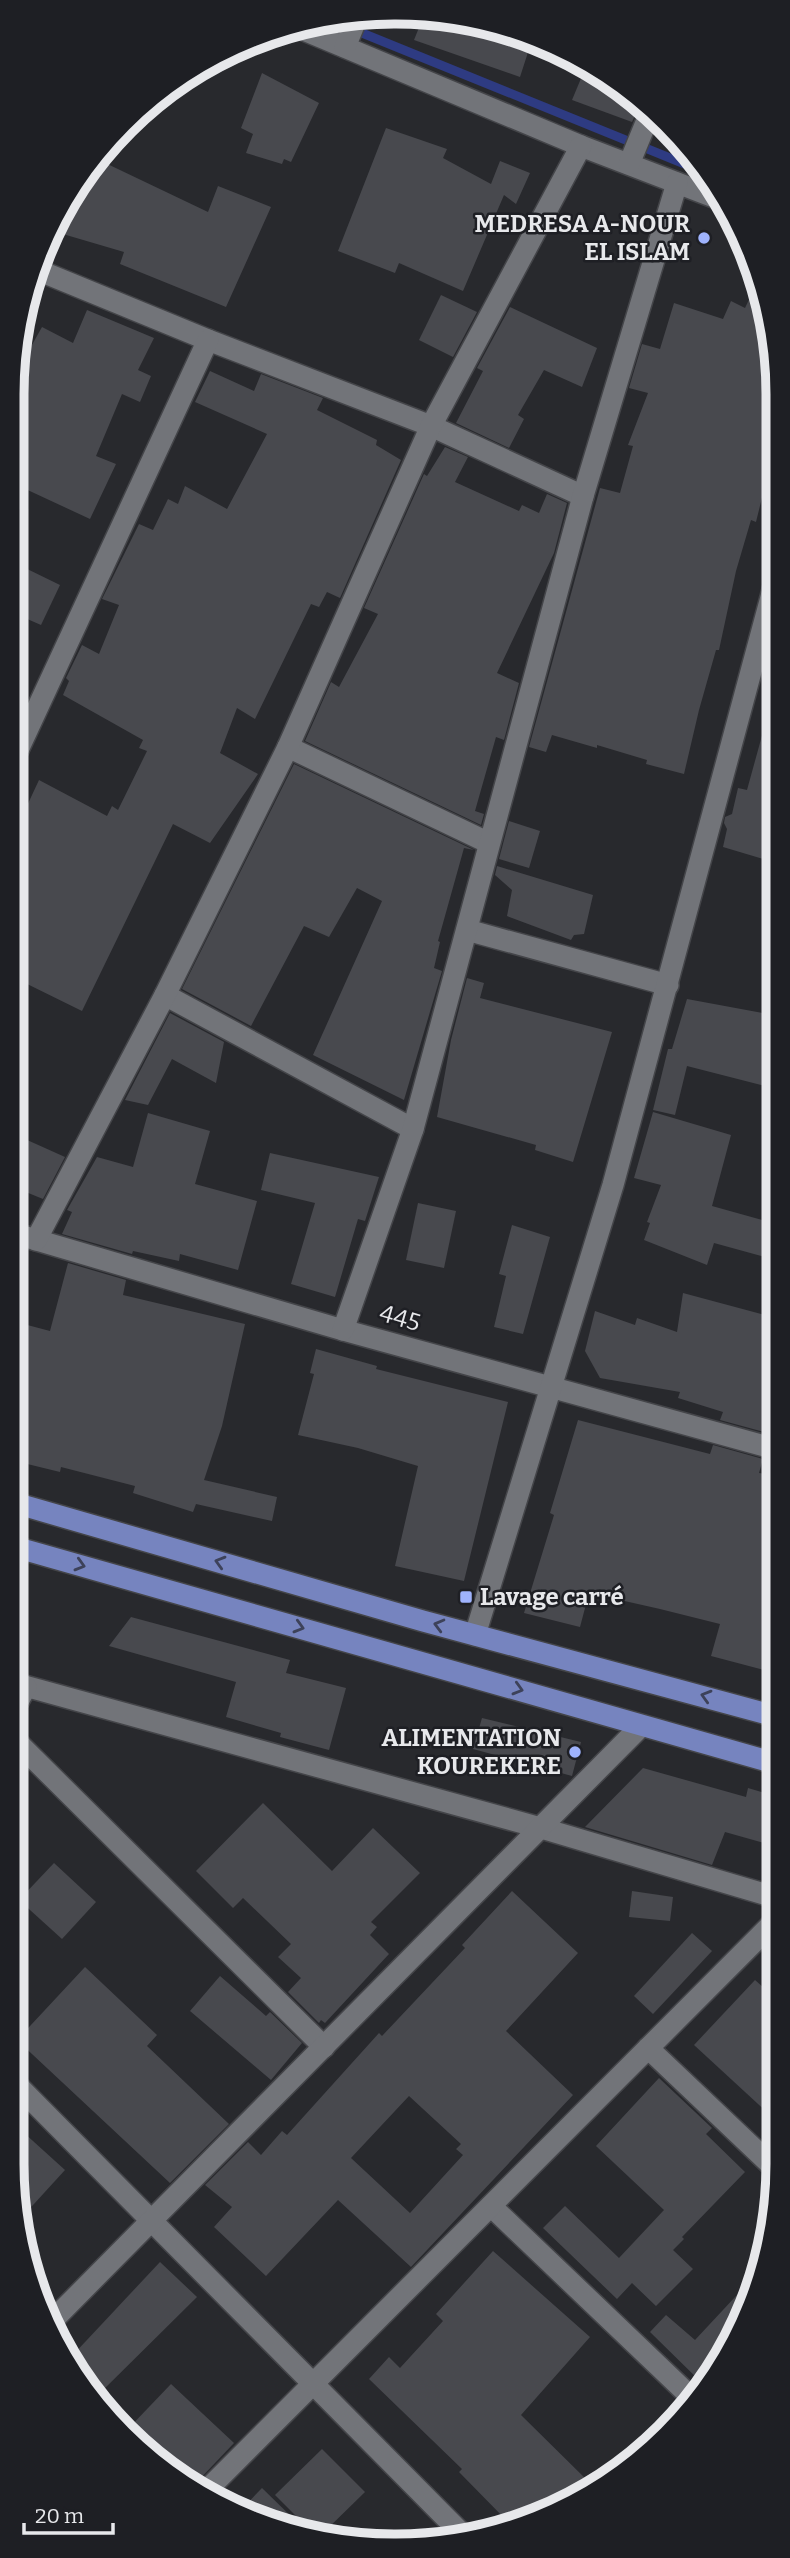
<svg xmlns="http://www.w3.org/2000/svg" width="790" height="2558" viewBox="0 0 790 2558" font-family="Bitter,serif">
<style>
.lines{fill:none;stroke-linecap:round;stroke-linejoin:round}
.stream{stroke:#2e3b82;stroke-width:9}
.building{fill:#48494e;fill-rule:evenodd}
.minor-casing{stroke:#444549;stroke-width:24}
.major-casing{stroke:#444549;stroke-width:24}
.minor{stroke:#727479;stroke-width:21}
.major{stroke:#7684bf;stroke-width:21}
.oneway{stroke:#3d425a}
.poi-dot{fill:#9fb3fd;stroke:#1e1f24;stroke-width:2.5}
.labels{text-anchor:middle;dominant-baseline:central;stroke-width:5;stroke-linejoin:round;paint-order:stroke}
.poi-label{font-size:24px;font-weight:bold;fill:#e7e8eb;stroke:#1e1f24;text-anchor:end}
.street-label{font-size:24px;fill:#e7e8eb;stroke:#1e1f24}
.rim{fill:none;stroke:#e7e8eb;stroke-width:9}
</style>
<rect width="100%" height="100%" fill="#28292d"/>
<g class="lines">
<polyline class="stream" points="330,20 697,169"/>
</g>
<g class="building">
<polygon points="422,20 460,20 481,27 482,24 531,43 520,77 414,40"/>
<polygon points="587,64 640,105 632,122 572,100"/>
<polygon points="262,73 319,103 291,162 284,159 282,164 246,153 253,134 241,128"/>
<polygon points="661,121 673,135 672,137 657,131"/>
<polygon points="386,128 447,149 443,158 491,184 500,161 530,173 516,204 504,195 463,291 399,263 395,273 338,251"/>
<polygon points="99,160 208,212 218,186 271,207 226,307 120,264 124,252 56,232 77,182"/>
<polygon points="756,285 774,345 774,449 756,522 751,520 736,571 719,650 716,650 699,710 684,774 646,764 647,760 597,745 597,748 552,735 546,752 529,747 600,488 620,493 633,446 628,445 648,393 629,388 642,344 660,349 674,303 723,319 731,301 745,308"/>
<polygon points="441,295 477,312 453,357 419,340"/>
<polygon points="510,307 597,348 582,387 544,370 518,415 524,419 509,448 456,423 483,371 477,368"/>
<polygon points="87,310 154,338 138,370 151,376 140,402 122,394 96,456 116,464 90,519 19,486 19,368 42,327 73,343"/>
<polygon points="210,371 254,391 261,374 323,398 317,410 377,440 376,445 401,460 340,598 327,592 319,607 311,604 255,719 237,708 220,753 258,774 210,843 173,824 82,1011 17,979 18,825 39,780 107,816 112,806 118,810 147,751 139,748 143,740 63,695 69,681 66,678 82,645 99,654 119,605 102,599 139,524 153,530 168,499 178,504 185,486 227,509 267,434 195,402"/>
<polygon points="445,447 468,457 455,482 519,511 522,505 539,513 547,494 567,503 554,553 497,673 519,683 504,740 496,737 475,811 484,814 481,825 305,741 331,682 339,687 378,614 364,608 424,474 427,476"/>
<polygon points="19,565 60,585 41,625 18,615"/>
<polygon points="766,721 774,722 773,862 723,847 727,829 724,823 725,817 732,814 738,788 747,790"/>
<polygon points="294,764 474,850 464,848 438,941 440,942 434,968 442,971 404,1100 313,1055 382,901 357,888 329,937 304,926 251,1026 182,989"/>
<polygon points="509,821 540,831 529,868 499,859"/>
<polygon points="497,866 593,895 584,934 574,935 571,940 507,916 512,890 495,875"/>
<polygon points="467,978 484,983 480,998 612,1032 573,1162 535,1150 536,1145 437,1117 451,1040"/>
<polygon points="687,999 773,1015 773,1088 687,1066 675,1115 653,1110 668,1049 672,1049"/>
<polygon points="170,1013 224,1042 216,1083 172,1059 148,1105 125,1100"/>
<polygon points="653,1112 731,1135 712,1206 773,1223 772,1259 714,1243 707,1265 644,1240 650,1223 647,1222 661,1185 634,1178"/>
<polygon points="148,1113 210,1131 195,1184 257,1201 238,1270 180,1254 179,1261 133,1251 132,1254 62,1234 72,1212 67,1210 97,1157 133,1167"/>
<polygon points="16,1135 65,1157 43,1199 16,1188"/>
<polygon points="270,1153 379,1177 365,1221 358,1219 335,1297 291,1284 315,1203 261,1190"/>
<polygon points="418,1203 456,1211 444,1268 406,1260"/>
<polygon points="512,1225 550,1237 523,1334 494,1327 506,1276 499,1274"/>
<polygon points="68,1263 126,1280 123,1295 245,1324 222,1426 204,1480 277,1497 272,1521 196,1504 193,1512 133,1493 135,1486 61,1467 60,1472 15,1461 16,1322 50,1331"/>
<polygon points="683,1293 772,1317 771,1434 720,1420 723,1412 678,1398 680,1392 600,1378 585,1351 595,1311 635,1325 637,1318 677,1332"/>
<polygon points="316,1349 377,1366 376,1369 508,1402 464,1581 395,1566 418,1466 358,1448 298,1435 314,1374 310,1373"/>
<polygon points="578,1420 710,1454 713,1445 763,1459 759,1473 772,1475 772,1672 711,1656 720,1624 660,1609 589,1593 580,1627 524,1613 554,1515 550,1513"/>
<polygon points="131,1617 290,1660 286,1673 346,1688 329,1750 280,1737 281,1733 226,1717 236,1682 109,1646"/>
<polygon points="482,1718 581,1742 572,1776 473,1749"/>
<polygon points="643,1768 746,1797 748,1788 771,1795 771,1845 725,1832 712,1865 585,1827"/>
<polygon points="263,1803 332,1871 373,1828 420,1873 371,1922 377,1927 370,1935 389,1954 325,2023 321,2020 319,2023 288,1992 301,1978 278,1957 291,1944 243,1898 233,1908 196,1871"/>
<polygon points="54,1863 96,1902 62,1939 19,1900"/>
<path d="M 512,1891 L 578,1953 L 506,2031 L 573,2095 L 411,2267 L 338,2200 L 266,2276 L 214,2227 L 232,2207 L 205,2185 L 248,2142 L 261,2155 L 282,2131 L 287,2135 L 379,2033 L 382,2036 L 465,1948 L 462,1945 ZM 409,2096 L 461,2144 L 456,2149 L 463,2155 L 410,2213 L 351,2158 Z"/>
<polygon points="632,1891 673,1897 670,1921 629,1917"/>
<polygon points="692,1933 712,1951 653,2014 634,1996"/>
<polygon points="85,1967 157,2035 147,2046 229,2124 170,2183 17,2040"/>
<polygon points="220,1976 266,2016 270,2012 302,2043 271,2080 190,2011"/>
<polygon points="755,1980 771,1994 771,2116 694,2045"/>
<polygon points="659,2078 712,2128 706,2134 745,2172 682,2237 684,2239 673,2250 693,2269 656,2306 632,2283 617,2299 543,2228 565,2206 619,2258 664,2210 596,2146"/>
<polygon points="12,2122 65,2170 23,2216 12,2163"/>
<polygon points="493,2251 590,2337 521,2415 592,2485 511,2525 459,2472 462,2469 369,2379 389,2357 400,2368 443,2321 436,2314"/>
<polygon points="160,2262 197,2297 96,2397 71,2357"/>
<polygon points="750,2281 752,2282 713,2375 704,2385 650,2332 666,2315 695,2340"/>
<polygon points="171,2384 234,2443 196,2483 127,2430"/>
<polygon points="322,2449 365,2492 321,2535 312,2532 275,2495"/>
<polygon points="262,2488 305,2530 240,2511"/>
</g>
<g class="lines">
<g class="minor-casing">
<g id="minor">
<polyline points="299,28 581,146 719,199"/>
<polyline points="345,47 356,20"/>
<polyline points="629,164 650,113"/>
<polyline points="40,271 208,340 431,426 583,496"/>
<polyline points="288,747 489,843"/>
<polyline points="18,750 208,340"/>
<polyline points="467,930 668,985"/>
<polyline points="165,995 413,1129"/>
<polyline points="16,1234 343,1330 772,1448"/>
<polyline points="36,1240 165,995 288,747 431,426 581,146"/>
<polyline points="343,1330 413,1129 583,496 677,183"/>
<polyline points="475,1635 613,1185 774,586"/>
<polyline points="14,1683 541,1828 771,1896"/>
<polyline points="14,1709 26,1687"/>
<polyline points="14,1739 324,2047"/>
<polyline points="648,2048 770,2164"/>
<polyline points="13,2081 463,2535"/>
<polyline points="491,2206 692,2398"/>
<polyline points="50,2323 641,1726"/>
<polyline points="206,2491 771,1925"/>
</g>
</g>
<g class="major-casing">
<g id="major">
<polyline points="15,1503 423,1621 771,1715"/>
<polyline points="15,1547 771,1762"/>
</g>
</g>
<use href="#minor" class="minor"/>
<use href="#major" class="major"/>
</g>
<defs><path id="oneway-chevron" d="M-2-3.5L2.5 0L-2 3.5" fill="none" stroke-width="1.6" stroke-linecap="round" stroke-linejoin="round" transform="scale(1.75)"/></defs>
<g class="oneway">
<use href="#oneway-chevron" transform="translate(220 1562) rotate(-164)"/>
<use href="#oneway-chevron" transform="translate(80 1565) rotate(16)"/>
<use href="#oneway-chevron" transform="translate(439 1625) rotate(-165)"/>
<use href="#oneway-chevron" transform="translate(299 1627) rotate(16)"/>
<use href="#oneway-chevron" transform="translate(518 1689) rotate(16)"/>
<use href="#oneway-chevron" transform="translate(706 1696) rotate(-164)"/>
</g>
<g class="poi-dot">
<circle cx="704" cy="238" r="7"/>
<rect x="459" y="1590" width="14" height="14" rx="3.5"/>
<circle cx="575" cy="1752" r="7"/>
</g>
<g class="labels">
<g class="poi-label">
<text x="690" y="224">MEDRESA A-NOUR<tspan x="690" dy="28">EL ISLAM</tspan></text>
<text x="480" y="1597" text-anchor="start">Lavage carré</text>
<text x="561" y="1738">ALIMENTATION<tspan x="561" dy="28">KOUREKERE</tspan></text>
</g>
<g class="street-label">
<text transform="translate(400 1318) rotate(16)">445</text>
</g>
</g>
<path d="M0 0H790V2558H0ZM394 24H396A370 370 0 0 1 766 394V2164A370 370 0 0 1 396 2534H394A370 370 0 0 1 24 2164V394A370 370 0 0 1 394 24Z" fill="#1e1f24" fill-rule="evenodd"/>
<path class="rim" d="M394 24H396A370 370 0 0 1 766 394V2164A370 370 0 0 1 396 2534H394A370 370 0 0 1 24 2164V394A370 370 0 0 1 394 24Z"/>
<path d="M24 2523v10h89v-10" fill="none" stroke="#e7e8eb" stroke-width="3.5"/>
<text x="35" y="2523" font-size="21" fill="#e7e8eb" stroke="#1e1f24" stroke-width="5" paint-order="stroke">20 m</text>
</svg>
